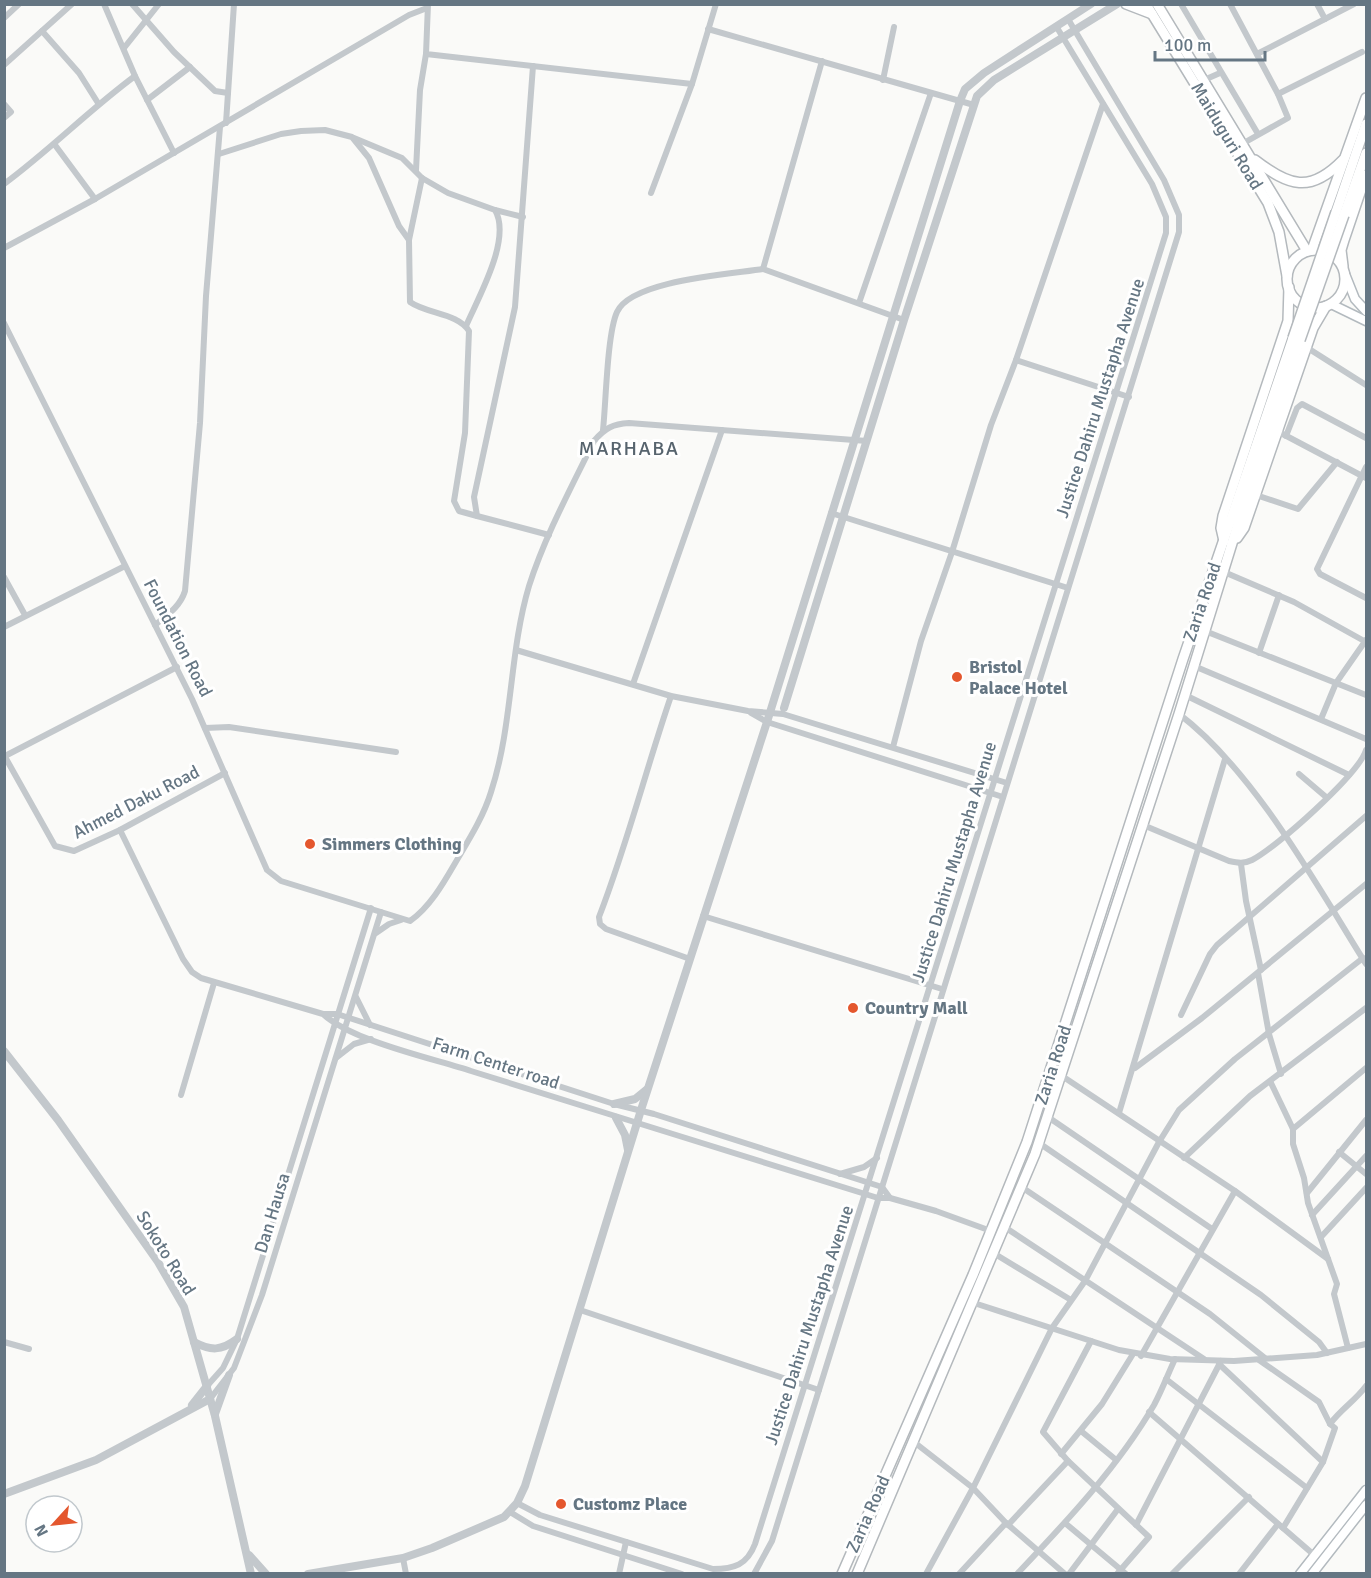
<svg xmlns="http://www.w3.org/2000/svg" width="1371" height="1578" viewBox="0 0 1371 1578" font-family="Signika,sans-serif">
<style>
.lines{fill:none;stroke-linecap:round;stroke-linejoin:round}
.secondary-casing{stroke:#b3babf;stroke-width:11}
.trunk-casing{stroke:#b4b9bd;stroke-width:12}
.minor{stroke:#c3c8cc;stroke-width:6}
.tertiary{stroke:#c3c8cc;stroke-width:8}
.secondary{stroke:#fff;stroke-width:8}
.trunk{stroke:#fff;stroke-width:9}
.trunk-bridge-casing{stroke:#b4b9bd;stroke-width:12;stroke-linecap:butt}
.trunk-bridge{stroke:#fff;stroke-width:9}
.poi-dot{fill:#e4572e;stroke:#fff;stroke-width:2}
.labels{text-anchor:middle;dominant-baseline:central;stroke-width:6;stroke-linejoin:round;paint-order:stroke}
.street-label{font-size:18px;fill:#657683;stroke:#fff}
.poi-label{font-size:18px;font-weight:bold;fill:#657683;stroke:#fff;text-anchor:start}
.neighbourhood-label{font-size:20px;letter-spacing:1.5px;fill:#57646e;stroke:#fff}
</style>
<rect width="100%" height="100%" fill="#fafaf8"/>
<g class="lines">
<g class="secondary-casing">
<g id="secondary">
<polyline points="1345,274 1355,299 1366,311"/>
<polyline points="1331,304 1366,321"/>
<polyline points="1300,1574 1366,1490"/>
<polyline points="1312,1574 1366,1505"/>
</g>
</g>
<g class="trunk-casing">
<g id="trunk">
<polyline points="1126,4 1152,14"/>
<polyline points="1146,4 1268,203 1279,232 1287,276"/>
<polyline points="1157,4 1307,251"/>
<path d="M 1255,160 C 1289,186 1310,194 1343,160"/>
<polyline points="1336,212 1366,124"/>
<polyline points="1344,215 1366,153"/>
<polyline points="1312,250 1366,98"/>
<circle cx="1316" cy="279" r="29"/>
<polyline points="1343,266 1341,250 1344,240 1366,175"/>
<polyline points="1237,538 1244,528 1313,328 1326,306"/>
<polyline points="1224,541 1221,528 1223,516 1288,321 1289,287"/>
<polyline points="842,1574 973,1275 1027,1142 1183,659 1293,338"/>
<polyline points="857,1574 1035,1154 1179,714 1243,508 1300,340"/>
</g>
</g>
<g class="minor">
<polyline points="104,4 135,76 174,153"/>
<polyline points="132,4 174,52 215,91 228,93"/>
<polyline points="428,4 426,54 692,84"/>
<polyline points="1181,4 1258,134"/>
<polyline points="1230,4 1278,94 1288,118 1242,144"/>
<polyline points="1317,4 1325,19"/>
<polyline points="4,18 19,4"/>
<polyline points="708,29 974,105"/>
<polyline points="42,31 79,73 98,103"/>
<polyline points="124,48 159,4"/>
<polyline points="1257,54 1354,4"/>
<polyline points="822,61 763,269 904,320"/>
<polyline points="4,65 72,4"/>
<polyline points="533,66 515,307 474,497 477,516 549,535"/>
<polyline points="883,80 894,27"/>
<polyline points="1204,80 1220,73"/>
<polyline points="1278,94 1362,52"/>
<polyline points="147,100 190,67"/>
<polyline points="4,104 11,112 4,118"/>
<polyline points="1103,104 1016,360 1129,397"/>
<polyline points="226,123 234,4"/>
<path d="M 354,138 L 402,158 L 422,178 L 448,193 L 495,210 C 512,239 478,298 466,326"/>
<polyline points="55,145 95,199"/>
<path d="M 219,154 L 281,134 L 301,131 L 325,130 L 352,137 L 369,158 L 399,226 L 409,240 L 410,302 C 427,314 458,313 469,331 L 465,433 L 454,501 L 459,511 L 477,516"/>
<polyline points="416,170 420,90 426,54"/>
<path d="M 4,184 C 50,150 89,110 135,76"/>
<polyline points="651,193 692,84 716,4"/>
<polyline points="495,210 523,217"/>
<polyline points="409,240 422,178"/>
<polyline points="4,248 95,199 409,15 427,8"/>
<polyline points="859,303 931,93"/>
<path d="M 4,323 L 192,699 L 267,870 L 281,881 L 410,921 C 429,908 443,884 454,865 C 468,841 483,818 491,792 C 513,725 509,653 529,586 C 545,536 571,488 594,441 C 605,428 613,424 629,423 L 867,441"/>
<polyline points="1306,347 1366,385"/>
<path d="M 603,430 C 606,403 607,334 617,312 C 631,280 732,274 763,269"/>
<polyline points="1277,431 1366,478"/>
<polyline points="1286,436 1297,408 1302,404 1366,438"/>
<polyline points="1366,467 1317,569 1320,574 1366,598"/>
<polyline points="1256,495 1298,509 1337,462"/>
<polyline points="831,513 1068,588"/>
<polyline points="1224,572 1294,602 1366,642"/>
<polyline points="4,577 25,615"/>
<path d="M 155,625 C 167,615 180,607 185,591 L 200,423 L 206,296 L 220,127"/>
<polyline points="4,627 125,566"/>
<polyline points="1205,631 1366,695"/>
<polyline points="516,650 671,696 748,711 783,714 1007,783"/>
<polyline points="1259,653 1279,595"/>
<polyline points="1194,666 1366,739"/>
<polyline points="633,684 722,430"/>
<polyline points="1185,695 1349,775"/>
<path d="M 671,696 C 646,769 627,845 599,917 L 600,924 L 606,929 L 690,959"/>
<polyline points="751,713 767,722 1003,797"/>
<path d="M 1179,714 C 1254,771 1316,884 1366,964"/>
<polyline points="1321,719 1336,683 1366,640"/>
<polyline points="205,728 229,727 396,752"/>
<polyline points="893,747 921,641 952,552 991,425 1016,360"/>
<polyline points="4,755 55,846 74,851 120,830 225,773"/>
<polyline points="5,756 177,667"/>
<polyline points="1299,774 1326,797"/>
<path d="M 1143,825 L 1229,861 C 1238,863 1244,864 1252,860 C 1276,848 1359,774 1366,750"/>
<path d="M 120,830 L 183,959 L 192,972 L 201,978 L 323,1014 L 337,1014 L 614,1104 L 654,1114 L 882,1187 L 890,1198 L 878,1198 C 743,1155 606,1114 471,1071 C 431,1058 352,1041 323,1014"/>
<polyline points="1241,864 1246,901 1261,970"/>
<polyline points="703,916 942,989"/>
<polyline points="376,933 389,924 401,920"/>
<polyline points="1258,973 1269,1034 1281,1074"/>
<polyline points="356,997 370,1025"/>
<polyline points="1181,1015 1210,954 1217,945 1366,816"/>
<polyline points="336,1058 354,1044 371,1039"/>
<polyline points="1135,1068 1202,1018 1366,884"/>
<polyline points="1062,1076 1235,1191 1328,1259"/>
<polyline points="1271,1083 1293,1129 1293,1144 1304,1178 1308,1203 1337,1284 1334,1294 1348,1348"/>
<polyline points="181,1095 214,983"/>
<polyline points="1119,1113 1225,759"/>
<polyline points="1048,1117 1212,1229"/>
<polyline points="1293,1129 1366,1068"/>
<polyline points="1039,1143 1261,1295 1319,1342 1327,1353"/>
<polyline points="1339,1152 1366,1174"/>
<polyline points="1184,1158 1250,1096 1366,1008"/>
<polyline points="840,1174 864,1167 877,1158"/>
<polyline points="1023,1188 1210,1314 1265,1358"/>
<polyline points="1307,1193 1366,1120"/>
<polyline points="890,1198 936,1211 991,1231"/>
<polyline points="1312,1215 1366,1156"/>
<polyline points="1006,1228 1204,1359"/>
<polyline points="1321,1237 1366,1188"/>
<polyline points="995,1254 1071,1300"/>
<polyline points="974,1303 1119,1350 1170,1359 1234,1361 1317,1355 1366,1344"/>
<polyline points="580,1310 819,1390"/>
<polyline points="1091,1341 1043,1432 1068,1461 1149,1537 1117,1574"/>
<polyline points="4,1342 29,1349"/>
<polyline points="1141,1356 1235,1191"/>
<polyline points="1259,1360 1319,1402 1330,1424"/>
<polyline points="1219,1364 1323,1462"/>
<polyline points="1166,1379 1307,1488"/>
<polyline points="207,1386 223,1368 237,1339 371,908"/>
<polyline points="210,1399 234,1368 262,1295 381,912"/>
<polyline points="1149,1412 1313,1554"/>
<polyline points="1081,1431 1115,1459"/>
<polyline points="914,1442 973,1488 1006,1523 1065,1574"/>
<polyline points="1061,1454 1102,1404 1133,1354"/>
<path d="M 517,1503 L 540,1515 L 713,1569 C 734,1569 747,1565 755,1544 L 1166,233 L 1166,217 L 1152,184 L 1056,26"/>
<polyline points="510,1512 533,1526 682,1574"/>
<polyline points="1065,1523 1126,1574"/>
<polyline points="1008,1525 1068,1461"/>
<polyline points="1136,1525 1221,1361"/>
<path d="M 1283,1528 L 1323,1462 L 1335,1428 L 1330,1424 C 1341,1409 1355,1401 1366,1386"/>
<polyline points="403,1558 406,1574"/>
<polyline points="619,1574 626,1542"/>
<polyline points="754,1574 772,1541 1179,232 1179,215 1164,180 1068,19"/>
<polyline points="926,1574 973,1488 1052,1328 1085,1281 1159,1142 1179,1110 1235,1059 1363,958"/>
<polyline points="959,1574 1006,1523"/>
<path d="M 1017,1574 C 1066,1522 1118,1467 1154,1405 C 1162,1390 1168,1374 1175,1359"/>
<polyline points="1069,1574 1118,1509"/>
<polyline points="1172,1574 1249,1497"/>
<polyline points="1239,1574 1278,1524"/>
</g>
<g class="tertiary">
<polyline points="784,708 904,320 977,96 994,80 1117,4"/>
<polyline points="4,1051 58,1120 158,1262 184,1307 215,1416 251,1574"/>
<polyline points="614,1104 635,1099 646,1090"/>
<polyline points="616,1118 625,1135 628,1150"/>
<path d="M 194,1342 C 211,1351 221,1351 237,1339"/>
<polyline points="192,1405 207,1386"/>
<polyline points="215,1414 229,1375"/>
<polyline points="4,1494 96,1460 210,1399"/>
<polyline points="249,1555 266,1574"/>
<polyline points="308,1574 403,1558 432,1548 504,1517 517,1503 525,1486 641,1110 767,722 960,101 965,89 984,73 1091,4"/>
</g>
<use href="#secondary" class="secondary"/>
<use href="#trunk" class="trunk"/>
<g class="trunk-bridge-casing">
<g id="trunk-bridge">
<polyline points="1293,338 1336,212"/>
<polyline points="1300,340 1344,215"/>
</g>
</g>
<use href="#trunk-bridge" class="trunk-bridge"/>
</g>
<g class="poi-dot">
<circle cx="957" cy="677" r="6"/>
<circle cx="310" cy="844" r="6"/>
<circle cx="853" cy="1008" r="6"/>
<circle cx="561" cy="1504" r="6"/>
</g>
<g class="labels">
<g class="street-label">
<text transform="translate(1227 136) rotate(59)">Maiduguri Road</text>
<text transform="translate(1100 398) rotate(-72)">Justice Dahiru Mustapha Avenue</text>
<text transform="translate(1202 602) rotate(-71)">Zaria Road</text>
<text transform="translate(178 638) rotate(63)">Foundation Road</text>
<text transform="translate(136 802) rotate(-27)">Ahmed Daku Road</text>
<text transform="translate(954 862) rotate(-73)">Justice Dahiru Mustapha Avenue</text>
<text transform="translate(496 1063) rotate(18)">Farm Center road</text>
<text transform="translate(1053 1065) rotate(-72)">Zaria Road</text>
<text transform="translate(272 1213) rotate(-73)">Dan Hausa</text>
<text transform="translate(166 1253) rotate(58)">Sokoto Road</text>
<text transform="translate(809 1325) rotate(-72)">Justice Dahiru Mustapha Avenue</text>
<text transform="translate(868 1514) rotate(-66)">Zaria Road</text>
</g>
<g class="poi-label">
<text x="969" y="667">Bristol<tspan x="969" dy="21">Palace Hotel</tspan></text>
<text x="322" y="844">Simmers Clothing</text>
<text x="865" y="1008">Country Mall</text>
<text x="573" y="1504">Customz Place</text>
</g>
<g class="neighbourhood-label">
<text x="629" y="448">MARHABA</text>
</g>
</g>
<rect width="1371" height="1578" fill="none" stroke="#657683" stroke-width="12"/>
<g transform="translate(54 1524) rotate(243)"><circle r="28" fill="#ffffff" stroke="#c1c8cd" stroke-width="1.5"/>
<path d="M0-4.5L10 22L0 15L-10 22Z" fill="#e4572e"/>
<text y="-9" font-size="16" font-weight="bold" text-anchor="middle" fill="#657683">N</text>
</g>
<path d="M1155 51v9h110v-9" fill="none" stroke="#657683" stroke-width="3"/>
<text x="1164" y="51" font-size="18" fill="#657683" stroke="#ffffff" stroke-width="4.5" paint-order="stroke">100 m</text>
</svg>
